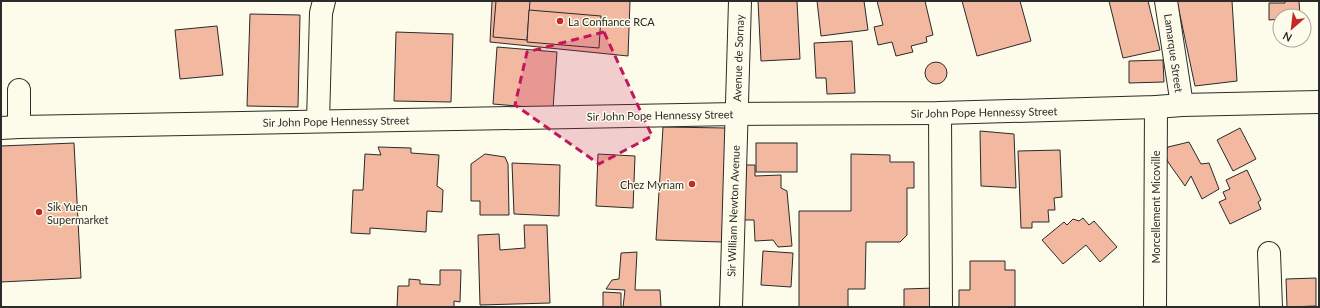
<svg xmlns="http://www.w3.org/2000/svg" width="1320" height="308" viewBox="0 0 1320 308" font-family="Lato,sans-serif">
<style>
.building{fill:#f2b8a0;stroke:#2b2b2b}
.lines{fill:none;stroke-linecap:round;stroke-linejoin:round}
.minor-casing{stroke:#2b2b2b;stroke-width:24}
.minor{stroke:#fdfbea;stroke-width:22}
.marked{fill:#c2185b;fill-opacity:0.2;stroke:#c2185b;stroke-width:3;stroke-dasharray:8 5;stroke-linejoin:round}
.poi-dot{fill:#c62828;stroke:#fdfbea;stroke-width:1.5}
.labels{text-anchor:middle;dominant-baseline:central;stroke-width:3;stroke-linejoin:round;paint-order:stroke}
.poi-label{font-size:11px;fill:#2b2b2b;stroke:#fdfbea;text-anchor:start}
.street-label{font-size:11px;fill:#2b2b2b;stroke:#fdfbea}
</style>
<rect width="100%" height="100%" fill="#fdfbea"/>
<g class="building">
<polygon points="492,1 630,1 628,56 490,42"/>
<polygon points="496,1 530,1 527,40 493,37"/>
<polygon points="758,1 797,1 800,59 761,61"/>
<polygon points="817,1 864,1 868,30 821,36"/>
<polygon points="877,1 925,1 933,35 926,37 927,42 911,46 913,52 896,56 892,42 878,45 874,27 883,25"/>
<polygon points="962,1 1020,1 1031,41 977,56"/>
<polygon points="1109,1 1148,1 1160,50 1123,58"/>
<polygon points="1177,1 1232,1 1237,81 1195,86"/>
<polygon points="1285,1 1299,1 1300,16 1280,16 1280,19 1269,20 1269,3 1285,3"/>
<polygon points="529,10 601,16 599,48 527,42"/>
<polygon points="250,14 300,15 298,107 247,106"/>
<rect x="1277" y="25" width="3" height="9"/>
<polygon points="217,26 223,75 180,79 175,30"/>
<polygon points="396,32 453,34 451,102 394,101"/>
<polygon points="852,41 855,93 827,94 826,78 816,78 814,43"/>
<polygon points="497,47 557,52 553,109 493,104"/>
<polygon points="1163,60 1164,82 1129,83 1129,61"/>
<circle cx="936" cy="73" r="11"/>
<polygon points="663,127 726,128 722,242 656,240"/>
<polygon points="1240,128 1256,159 1233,171 1217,140"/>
<polygon points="980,131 1014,134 1016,188 981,186"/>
<polygon points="1189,142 1201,164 1209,163 1219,189 1202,199 1191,176 1185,186 1168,162 1165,154 1168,147"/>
<polygon points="74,143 81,278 1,282 1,146"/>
<rect x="756" y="143" width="41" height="29"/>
<polygon points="378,147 411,148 411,153 439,155 437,186 443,190 442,212 427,211 426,232 370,228 370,234 351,233 353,190 363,190 365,154 381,155"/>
<polygon points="1060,150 1062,197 1054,198 1055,210 1048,210 1049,222 1032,222 1032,228 1021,228 1018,151"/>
<polygon points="485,154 505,157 508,164 509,215 480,215 480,201 471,201 471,164"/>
<polygon points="598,154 635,156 633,208 596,206"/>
<polygon points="851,154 890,155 890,162 914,162 914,188 907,188 907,235 900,242 866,242 865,289 848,289 848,307 799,307 799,211 851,211"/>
<polygon points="512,163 560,165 559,216 514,214"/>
<polygon points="741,165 755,165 755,176 781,175 781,188 787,191 792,246 778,247 773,240 755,241 754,220 741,220"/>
<polygon points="1247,170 1261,200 1258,202 1261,209 1230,224 1219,202 1226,199 1223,192 1230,189 1226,180"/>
<polygon points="1083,218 1089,225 1094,221 1117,247 1100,262 1086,245 1063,264 1042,240 1064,222 1067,225 1073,219 1079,221"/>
<polygon points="524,225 547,225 550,303 480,305 478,235 499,234 500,250 525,248"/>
<polygon points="763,251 793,253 791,287 761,285"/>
<polygon points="637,252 635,290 660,290 661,307 623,307 625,290 606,289 612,280 619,279 621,253"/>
<polygon points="970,261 1005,261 1005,270 1015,270 1015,307 959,307 959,290 970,290"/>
<polygon points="440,270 461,270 460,302 454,301 454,307 397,307 398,286 409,286 409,279 420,280 420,284 440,285"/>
<polygon points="1316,278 1316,306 1287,307 1286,279"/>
<polygon points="935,288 935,307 904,307 904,289"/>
<polygon points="603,292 621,293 621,307 603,307"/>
</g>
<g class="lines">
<g class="minor-casing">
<g id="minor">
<polyline points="1166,1 1182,105"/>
<polyline points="19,90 19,127"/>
<polyline points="940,113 941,307"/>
<polyline points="318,121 321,13 324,1"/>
<polyline points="1,128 19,127 736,114 940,113 1156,107 1182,105 1319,102"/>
<polyline points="1269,253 1271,307"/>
<polyline points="731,307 740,1"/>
<polyline points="1155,307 1156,107"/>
</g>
</g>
<use href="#minor" class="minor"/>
</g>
<path class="marked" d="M 604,32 L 652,136 L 599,164 L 515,105 L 527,52 Z"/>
<g class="poi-dot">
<circle cx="560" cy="21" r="4"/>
<circle cx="692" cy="184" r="4"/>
<circle cx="39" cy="212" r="4"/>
</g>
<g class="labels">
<g class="poi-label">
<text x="568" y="21">La Confiance RCA</text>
<text x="684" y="184" text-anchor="end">Chez Myriam</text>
<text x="47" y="206">Sik Yuen<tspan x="47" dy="13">Supermarket</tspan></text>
</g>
<g class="street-label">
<text transform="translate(1174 53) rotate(82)">Lamarque Street</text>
<text transform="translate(738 58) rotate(-88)">Avenue de Sornay</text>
<text transform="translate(984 112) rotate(-1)">Sir John Pope Hennessy Street</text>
<text transform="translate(660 115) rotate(-1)">Sir John Pope Hennessy Street</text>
<text transform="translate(336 121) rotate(-1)">Sir John Pope Hennessy Street</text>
<text transform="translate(1155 207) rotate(-90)">Morcellement Micoville</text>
<text transform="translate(733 211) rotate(-88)">Sir William Newton Avenue</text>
</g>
</g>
<rect width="1320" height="308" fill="none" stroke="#2b2b2b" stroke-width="4"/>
<g transform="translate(1292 28) rotate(208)"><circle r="19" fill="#fdfbea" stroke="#a9a89e"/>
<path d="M0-3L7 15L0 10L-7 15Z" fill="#c62828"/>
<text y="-6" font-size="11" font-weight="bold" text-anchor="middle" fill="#2b2b2b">N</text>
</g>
</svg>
